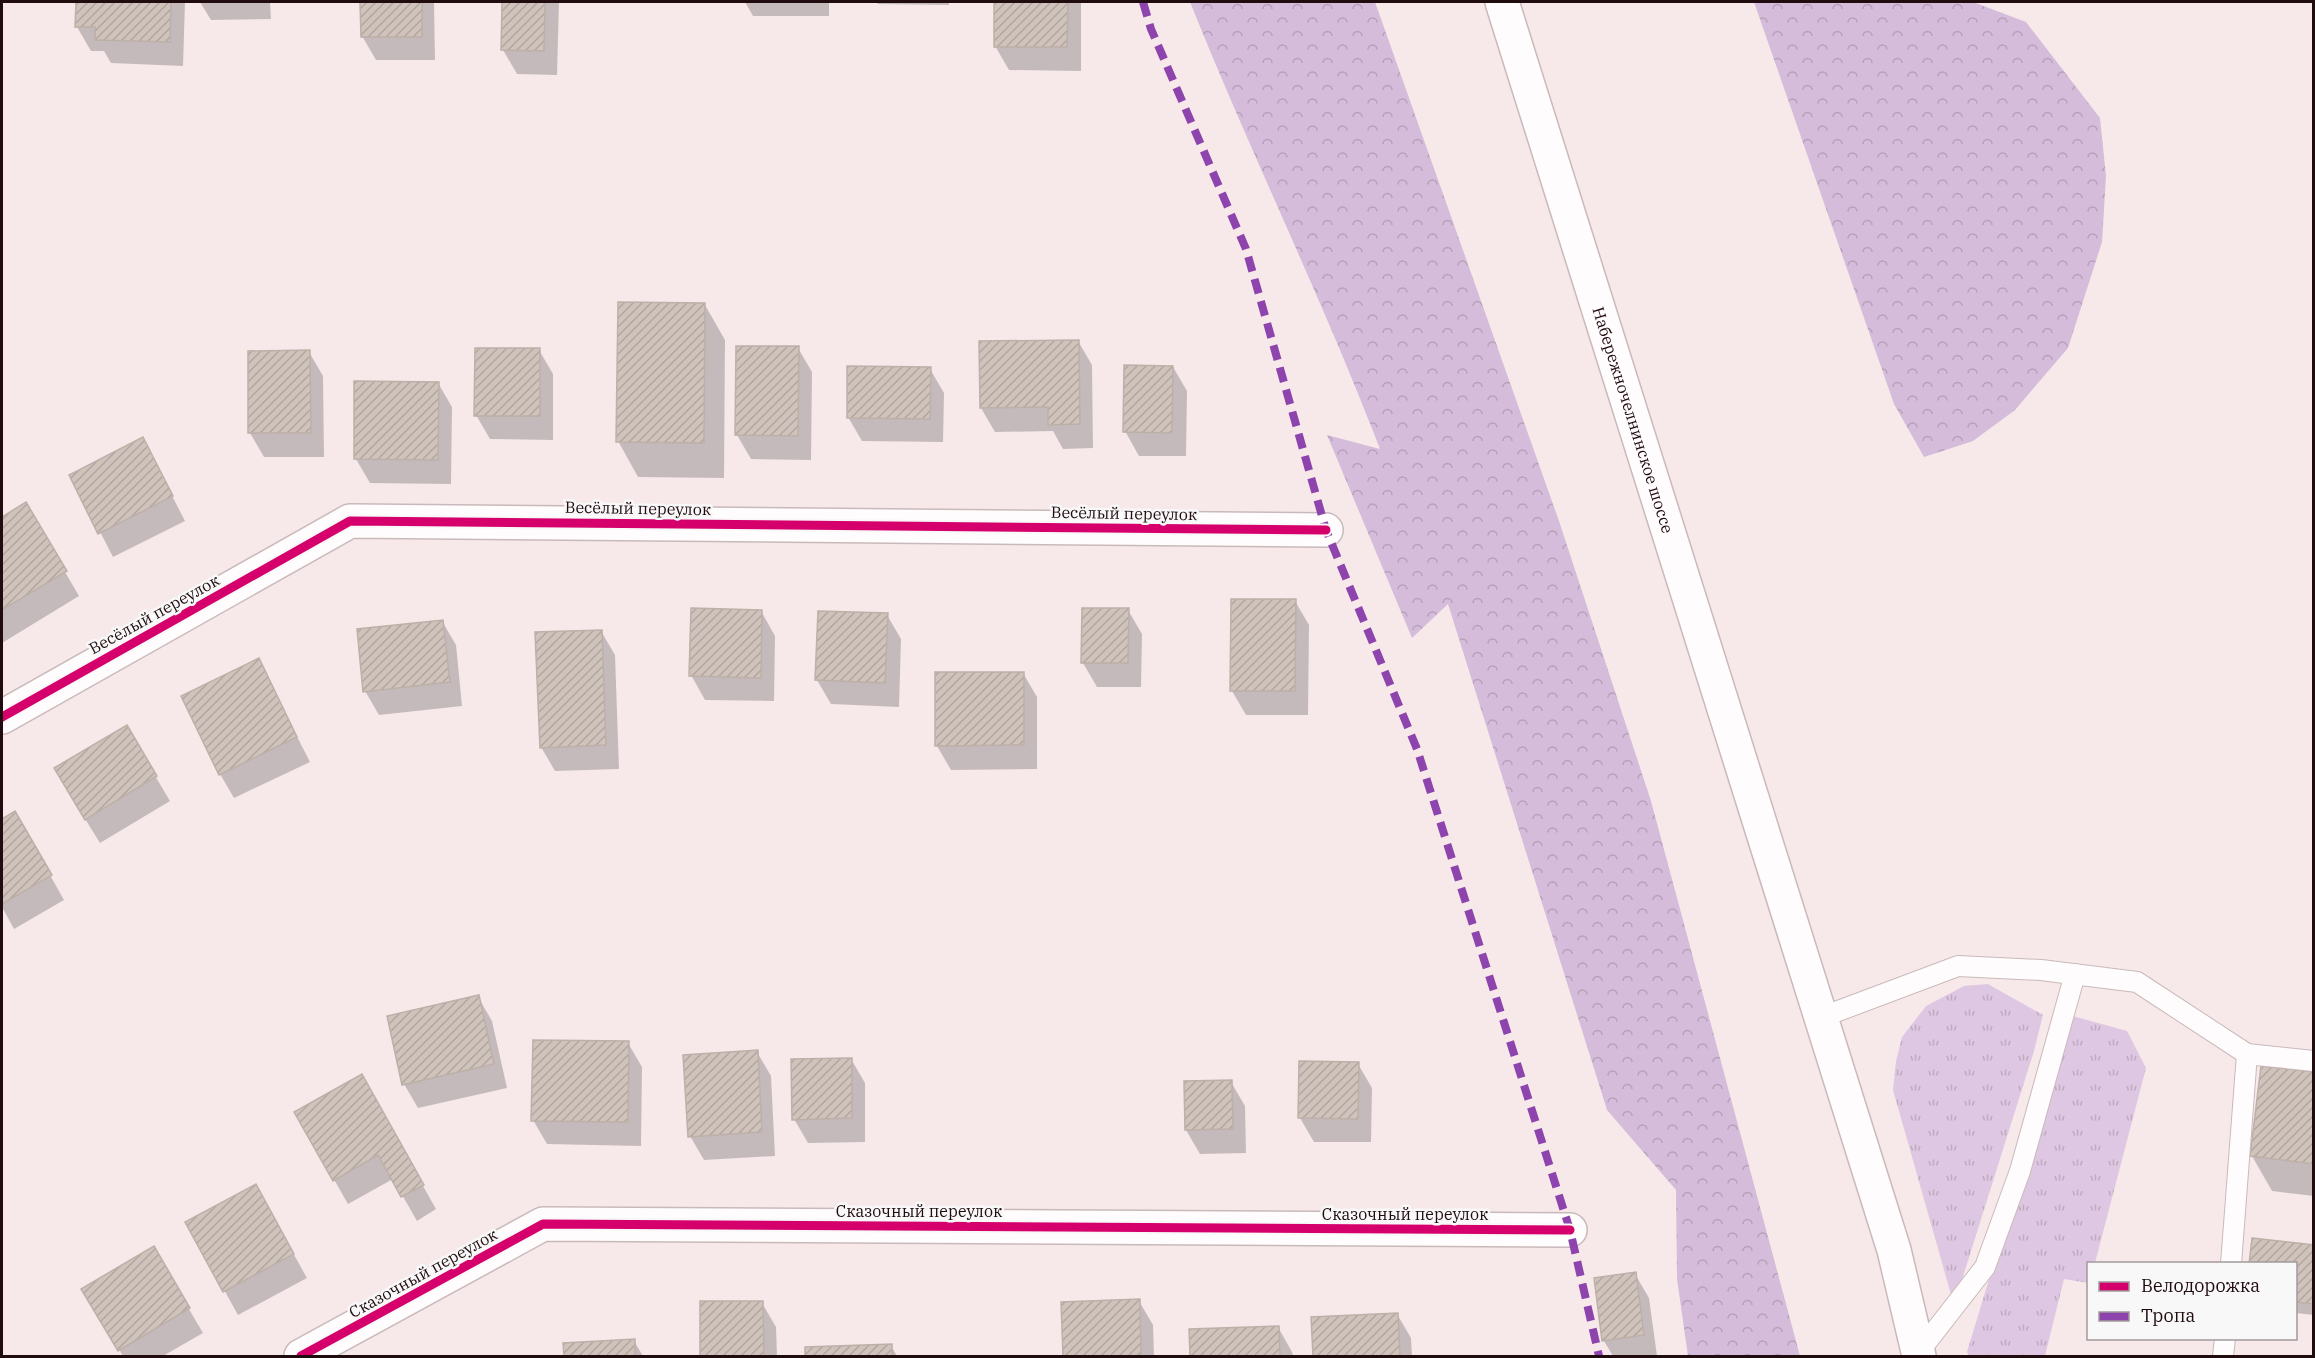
<svg xmlns="http://www.w3.org/2000/svg" width="2315" height="1358" viewBox="0 0 2315 1358" font-family="'IBM Plex Serif',serif">
<style>
.grass{fill:url(#grass-tufts)}
.forest{fill:url(#forest-crowns)}
.shadow{fill:#0003}
.building{fill:url(#building-hatch);stroke:#bdb0a8;stroke-width:1.5}
.lines{fill:none;stroke-linecap:round;stroke-linejoin:round}
.service-casing{stroke:#cab9ba;stroke-width:22}
.minor-casing{stroke:#cab9ba;stroke-width:36}
.secondary-casing{stroke:#cab9ba;stroke-width:36}
.service{stroke:#fefcfc;stroke-width:20}
.minor{stroke:#fefcfc;stroke-width:33}
.secondary{stroke:#fefcfc;stroke-width:33}
.quiet{stroke:#8e44ad;stroke-width:8;stroke-dasharray:15 8;stroke-linecap:butt}
.cycleway-casing{stroke:#f8f8f8;stroke-width:13}
.cycleway{stroke:#d6006c;stroke-width:9}
.labels{text-anchor:middle;dominant-baseline:central;stroke-width:5;stroke-linejoin:round;paint-order:stroke}
.street-label{font-size:16px;fill:#200b0f;stroke:#f8f8f8}
</style>
<defs>
<pattern id="grass-tufts" width="24" height="20" patternUnits="userSpaceOnUse" patternTransform="scale(1.5)"><rect width="24" height="20" fill="#dec7e2"/><path d="M3 7l-1-3M5 7V3M7 7l1-3M15 17l-1-3M17 17v-4M19 17l1-3" fill="none" stroke="#beaac1"/></pattern>
<pattern id="forest-crowns" width="20" height="18" patternUnits="userSpaceOnUse" patternTransform="scale(1.5)"><rect width="20" height="18" fill="#d4bcda"/><path d="M2 6a3 3 0 1 1 6 0M12 15a3 3 0 1 1 6 0" fill="none" stroke="#b6a0ba"/></pattern>
<pattern id="building-hatch" width="6" height="6" patternUnits="userSpaceOnUse" patternTransform="scale(1.5)"><rect width="6" height="6" fill="#d0c3bb"/><path d="M-1 1l2-2M0 6l6-6M5 7l2-2" fill="none" stroke="#b2a6a0"/></pattern>
</defs>
<rect width="100%" height="100%" fill="#f7e9ea"/>
<g class="grass">
<polygon points="1988,984 2043,1015 2034,1051 1954,1305 1893,1090 1896,1061 1902,1037 1926,1006 1964,986"/>
<polygon points="2069,1015 2127,1031 2146,1068 2095,1263 2088,1264 2088,1283 2064,1279 2045,1356 1969,1356 1967,1352"/>
</g>
<g class="forest">
<path d="M 1190,2 L 1375,2 L 1559,521 L 1651,801 L 1800,1356 L 1688,1356 L 1677,1279 L 1676,1190 L 1607,1110 L 1448,604 L 1412,638 L 1327,435 L 1380,449 C 1322,298 1250,152 1190,2 Z"/>
<polygon points="1754,2 1973,2 2026,22 2100,118 2106,176 2102,242 2068,348 2015,410 1973,441 1924,457 1894,404"/>
</g>
<g class="shadow">
<polygon points="77,2 185,2 183,66 111,63 104,51 91,51 77,27"/>
<polygon points="200,2 270,2 271,19 211,20"/>
<polygon points="362,2 434,2 435,60 376,60 362,36"/>
<polygon points="504,2 559,2 557,75 517,74 503,50"/>
<polygon points="745,2 829,2 829,16 753,16"/>
<polygon points="876,2 949,2 949,5 878,4"/>
<polygon points="996,2 1081,2 1081,71 1009,70 995,46"/>
<polygon points="705,305 725,340 724,478 638,477 618,441"/>
<polygon points="1078,341 1092,365 1093,448 1063,449 1053,431 995,432 981,408"/>
<polygon points="798,348 812,372 811,460 751,459 737,435"/>
<polygon points="539,350 553,374 553,440 490,439 476,415"/>
<polygon points="309,352 323,376 324,457 264,457 250,433"/>
<polygon points="1173,367 1187,391 1186,456 1139,456 1125,431"/>
<polygon points="930,369 944,393 943,442 862,441 848,417"/>
<polygon points="438,383 452,407 451,484 370,483 356,459"/>
<polygon points="143,439 185,521 113,557 71,475"/>
<polygon points="26,505 79,596 2,643 2,519"/>
<polygon points="1295,601 1309,625 1308,715 1246,715 1232,691"/>
<polygon points="1128,610 1142,634 1141,687 1097,687 1083,663"/>
<polygon points="761,611 775,636 774,701 705,700 691,675"/>
<polygon points="887,615 901,639 899,707 831,704 817,680"/>
<polygon points="442,621 456,645 462,706 379,715 365,691"/>
<polygon points="601,631 615,655 619,769 555,771 541,747"/>
<polygon points="258,660 310,762 234,798 220,774"/>
<polygon points="1023,673 1037,697 1037,769 951,770 937,746"/>
<polygon points="126,727 170,801 100,843 69,793"/>
<polygon points="15,813 64,900 14,929 2,907 2,821"/>
<polygon points="478,997 492,1021 507,1088 418,1108 404,1084"/>
<polygon points="628,1043 642,1067 641,1146 547,1144 533,1120"/>
<polygon points="757,1052 771,1076 775,1156 704,1160 690,1136"/>
<polygon points="851,1059 865,1083 865,1142 808,1143 794,1119"/>
<polygon points="1358,1064 1372,1088 1371,1142 1314,1142 1300,1118"/>
<polygon points="2314,1074 2314,1196 2272,1191 2252,1156"/>
<polygon points="361,1076 436,1209 417,1221 393,1179 348,1204 296,1113"/>
<polygon points="1231,1082 1245,1106 1246,1153 1200,1154 1186,1130"/>
<polygon points="269,1210 307,1278 238,1315 187,1223"/>
<polygon points="2314,1247 2314,1315 2296,1313 2296,1264"/>
<polygon points="153,1248 203,1333 163,1356 123,1356 83,1289"/>
<polygon points="1635,1274 1649,1298 1657,1356 1613,1356 1604,1341"/>
<polygon points="1139,1301 1153,1325 1154,1356 1065,1356 1063,1303"/>
<polygon points="701,1303 762,1303 776,1327 777,1356 702,1356"/>
<polygon points="1397,1314 1411,1338 1412,1356 1314,1356 1312,1318"/>
<polygon points="1278,1327 1292,1352 1293,1356 1191,1356 1190,1330"/>
<polygon points="634,1341 643,1356 565,1356 565,1345"/>
<polygon points="891,1346 897,1356 806,1356 806,1348"/>
</g>
<g class="building">
<polygon points="76,2 171,2 170,42 95,40 95,27 75,27"/>
<polygon points="360,2 422,2 422,37 361,37"/>
<polygon points="502,2 545,2 544,51 501,50"/>
<polygon points="994,2 1068,2 1067,47 994,47"/>
<polygon points="618,302 705,303 704,443 616,442"/>
<polygon points="1079,340 1080,424 1048,425 1048,407 980,408 979,341"/>
<polygon points="736,346 799,346 798,436 735,435"/>
<polygon points="475,348 540,348 540,416 474,416"/>
<polygon points="310,350 311,433 248,433 248,351"/>
<polygon points="1124,365 1173,366 1172,433 1123,432"/>
<polygon points="847,366 931,367 930,419 847,418"/>
<polygon points="354,381 439,382 438,460 354,459"/>
<polygon points="143,437 173,496 98,534 69,475"/>
<polygon points="26,502 67,571 2,610 2,517"/>
<polygon points="1231,599 1296,599 1295,691 1230,691"/>
<polygon points="691,608 762,610 761,678 689,676"/>
<polygon points="1082,608 1129,608 1128,663 1081,663"/>
<polygon points="818,611 888,613 885,683 815,680"/>
<polygon points="443,620 450,682 363,692 357,629"/>
<polygon points="602,630 606,745 540,748 535,632"/>
<polygon points="259,658 297,737 219,775 181,696"/>
<polygon points="935,672 1024,672 1024,745 935,746"/>
<polygon points="127,725 157,776 85,820 54,768"/>
<polygon points="15,811 52,875 2,904 2,819"/>
<polygon points="479,995 494,1064 402,1085 387,1016"/>
<polygon points="533,1040 629,1041 628,1122 531,1121"/>
<polygon points="758,1050 762,1132 688,1137 683,1055"/>
<polygon points="852,1058 852,1118 792,1120 791,1059"/>
<polygon points="1299,1061 1359,1062 1358,1119 1298,1118"/>
<polygon points="2261,1066 2314,1072 2314,1164 2250,1156"/>
<polygon points="362,1074 424,1185 401,1197 378,1155 333,1181 294,1112"/>
<polygon points="1232,1080 1233,1129 1185,1130 1184,1081"/>
<polygon points="256,1184 294,1254 223,1292 185,1222"/>
<polygon points="2252,1238 2314,1245 2314,1304 2296,1302 2296,1264 2249,1264"/>
<polygon points="154,1246 190,1308 118,1351 81,1289"/>
<polygon points="1636,1272 1644,1335 1602,1341 1594,1278"/>
<polygon points="1140,1299 1141,1356 1063,1356 1061,1302"/>
<polygon points="700,1301 763,1301 764,1356 700,1356"/>
<polygon points="1398,1313 1400,1356 1313,1356 1311,1317"/>
<polygon points="1279,1326 1280,1356 1190,1356 1189,1329"/>
<polygon points="635,1339 635,1356 564,1356 563,1343"/>
<polygon points="892,1344 892,1356 805,1356 805,1347"/>
</g>
<g class="lines">
<g class="service-casing">
<g id="service">
<polyline points="1822,1017 1958,966 2041,970 2137,982 2247,1054"/>
<polyline points="2231,1264 2247,1054 2314,1061"/>
<polyline points="1918,1353 1985,1267 2020,1171 2075,974"/>
<polyline points="2223,1356 2225,1338"/>
</g>
</g>
<g class="minor-casing">
<g id="minor">
<polyline points="2,717 350,521 1326,530"/>
<polyline points="301,1356 543,1224 1570,1230"/>
</g>
</g>
<g class="secondary-casing">
<g id="secondary">
<path id="s1" d="M 1502,2 L 1894,1250 L 1919,1356"/>
</g>
</g>
<use href="#service" class="service"/>
<use href="#minor" class="minor"/>
<use href="#secondary" class="secondary"/>
<polyline class="quiet" points="1143,2 1151,29 1246,249 1326,530 1417,749 1570,1230 1599,1356"/>
<g class="cycleway-casing">
<g id="cycleway">
<polyline points="2,717 350,521 1326,530"/>
<polyline points="301,1356 543,1224 1570,1230"/>
</g>
</g>
<use href="#cycleway" class="cycleway"/>
</g>
<g class="labels">
<g class="street-label">
<text stroke="none"><textPath href="#s1" startOffset="438">Набережночелнинское шоссе</textPath></text>
<text transform="translate(638 508) rotate(1)">Весёлый переулок</text>
<text transform="translate(1124 513) rotate(1)">Весёлый переулок</text>
<text transform="translate(154 614) rotate(-29)">Весёлый переулок</text>
<text x="919" y="1211">Сказочный переулок</text>
<text x="1405" y="1214">Сказочный переулок</text>
<text transform="translate(423 1273) rotate(-29)">Сказочный переулок</text>
</g>
</g>
<rect width="2315" height="1358" fill="none" stroke="#200b0f" stroke-width="6"/>
<rect x="2087" y="1262" width="210" height="78" fill="#f8f8f8" stroke="#a2999b" stroke-width="1.5"/>
<rect x="2099" y="1282" width="30" height="9" fill="#d6006c" stroke="#a2999b" stroke-width="1.5"/>
<text x="2141" y="1292" font-size="18" fill="#200b0f">Велодорожка</text>
<rect x="2099" y="1312" width="30" height="9" fill="#8e44ad" stroke="#a2999b" stroke-width="1.5"/>
<text x="2141" y="1322" font-size="18" fill="#200b0f">Тропа</text>
</svg>
